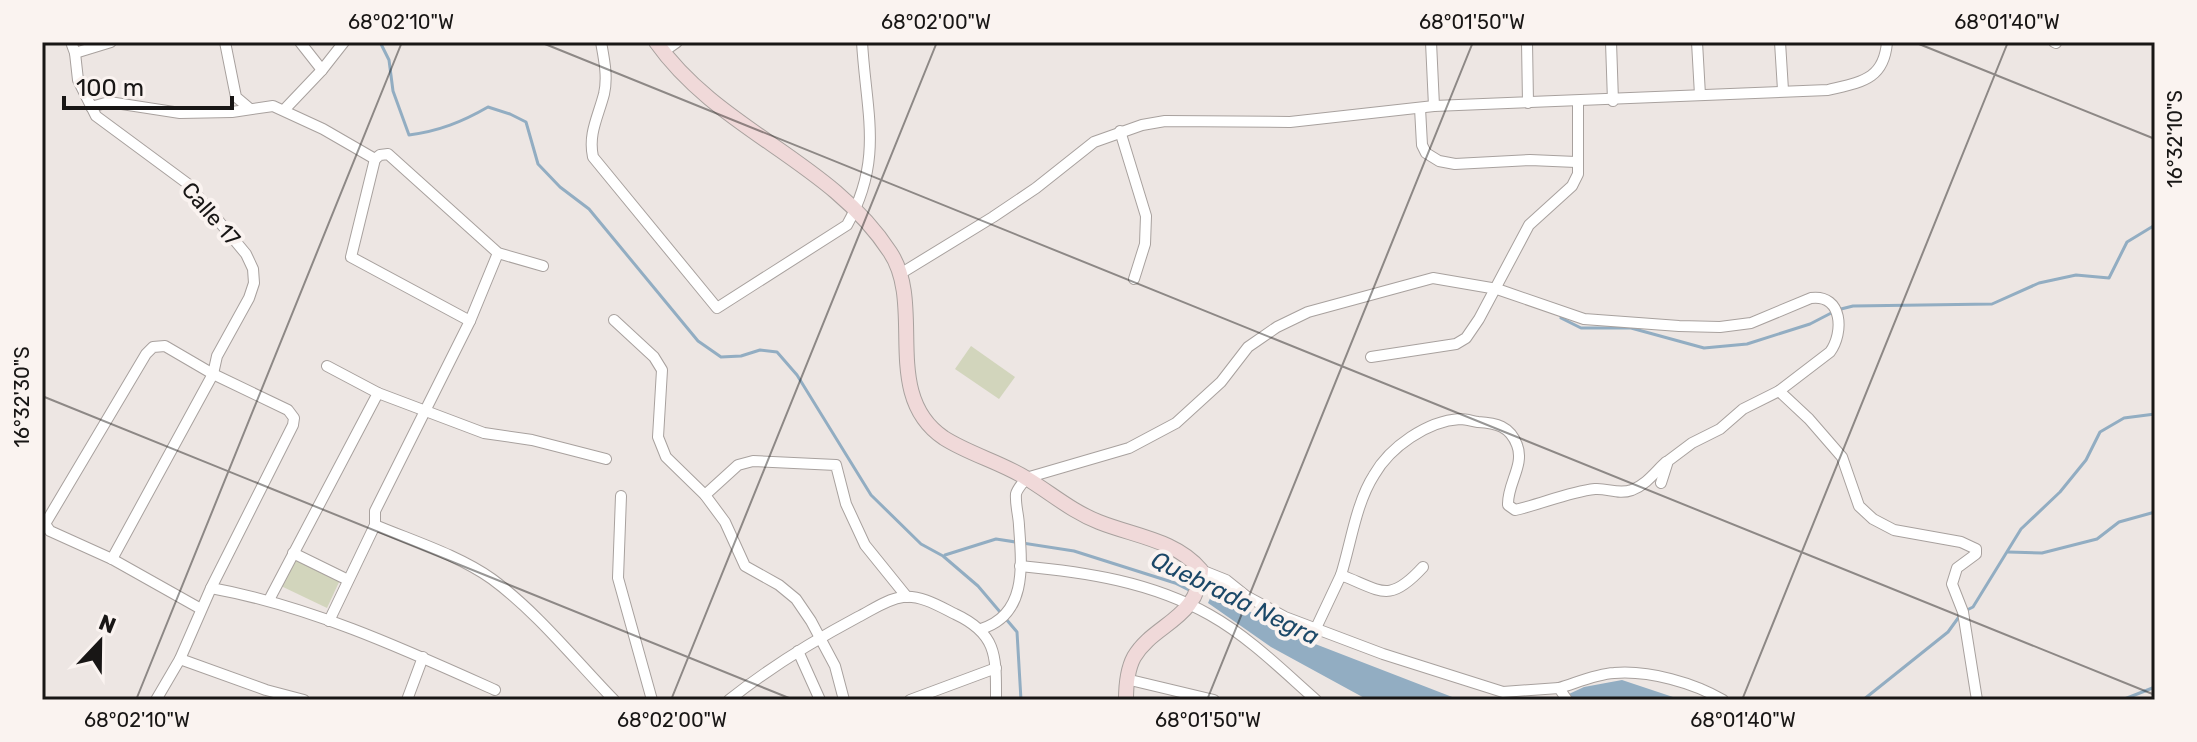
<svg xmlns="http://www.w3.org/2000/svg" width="2197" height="742" viewBox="0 0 2197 742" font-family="Rubik,sans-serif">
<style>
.green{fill:#d2d5bc}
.water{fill:#92adc2}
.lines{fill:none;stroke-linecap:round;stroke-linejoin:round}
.stream{stroke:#92adc2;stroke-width:3}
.minor-casing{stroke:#a8a19e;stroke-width:12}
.secondary-casing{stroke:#a8a19e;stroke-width:16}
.minor{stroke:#fff;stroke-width:10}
.secondary{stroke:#f0d9d9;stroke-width:14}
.ticks{fill:none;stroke:#181615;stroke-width:2;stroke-opacity:0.45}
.labels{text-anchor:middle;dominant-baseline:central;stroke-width:8;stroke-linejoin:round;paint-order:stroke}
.street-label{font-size:22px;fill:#181615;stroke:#faf3f0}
.water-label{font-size:24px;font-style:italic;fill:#1b4868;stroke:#faf3f0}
.neatline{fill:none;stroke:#181615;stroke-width:3}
.ticks-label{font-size:20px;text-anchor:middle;fill:#181615}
</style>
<rect width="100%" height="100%" fill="#ede6e3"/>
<g class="green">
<polygon points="971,346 1015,377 999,399 955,369"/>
<polygon points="295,558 340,580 327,608 281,586"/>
</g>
<g class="water">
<polygon points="1214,589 1279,630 1460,700 1368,700 1271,647 1208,603"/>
<polygon points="1622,680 1682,700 1556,700 1584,687"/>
</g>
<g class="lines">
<g class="stream">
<path d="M 380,42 L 389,60 L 393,91 L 409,135 C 439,131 462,122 488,107 L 510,114 L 526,122 L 538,164 L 560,187 L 589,209 L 698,341 L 721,357 L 741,356 L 760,350 L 777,352 L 797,375 L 871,495 L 921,544 L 943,556 L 978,586 L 1017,632 L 1021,700"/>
<polyline points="1561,318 1581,328 1631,328 1704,348 1747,344 1810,324 1837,310 1853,306 1992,304 2039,283 2076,275 2109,278 2127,242 2155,225"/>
<polyline points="2008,552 2042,553 2097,539 2119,522 2155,512"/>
<polyline points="945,555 996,539 1074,551 1175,583 1191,591"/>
<polyline points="1967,610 1973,607 2021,529 2060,492 2086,460 2100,432 2124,418 2155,414"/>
<polyline points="1863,700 1948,632 1961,614"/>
<polyline points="2122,700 2155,687"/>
</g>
<g class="minor-casing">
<g id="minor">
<polyline points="71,42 75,53 78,80 96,116 188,184 246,254 253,269 254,283 249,298 217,356 213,374 112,559"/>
<polyline points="225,42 236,97 249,108"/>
<polyline points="300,42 322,70"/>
<path d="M 601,42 C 604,59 608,77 604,94 C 598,117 588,134 593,157 L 717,308 L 847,225 C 884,159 866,112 862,42"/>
<polyline points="1431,42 1434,106"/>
<polyline points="1527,42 1528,103"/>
<polyline points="1611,42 1613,101"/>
<polyline points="1697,42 1700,95"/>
<polyline points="1780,42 1783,90"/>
<polyline points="2054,42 2056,43"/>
<polyline points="663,52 677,42"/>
<polyline points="75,53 111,42"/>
<polyline points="91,107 109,102 180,113 232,112 273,106 323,129 375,159"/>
<polyline points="1420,108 1422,145 1426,153 1439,161 1455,164 1530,160 1576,162"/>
<polyline points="284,110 322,70 344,42"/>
<polyline points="1120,131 1146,216 1145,244 1134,279"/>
<polyline points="375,159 351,257 470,321"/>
<polyline points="375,159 380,155 388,154 498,253 543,266"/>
<path d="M 900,274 L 993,217 L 1036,188 L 1094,142 L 1142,125 L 1165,121 L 1290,122 L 1434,106 L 1828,90 C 1861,82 1884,80 1887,42"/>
<polyline points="614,320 654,357 662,370 658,437 666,457 705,495 725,522 745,566 779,585 796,599 811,621 835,666 844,700"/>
<polyline points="1371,357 1456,344 1466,338 1479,319 1529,225 1572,186 1578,174 1578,101"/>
<polyline points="327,366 378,393 484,433 532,440 606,459"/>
<polyline points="1779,391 1809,419 1842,457 1859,506 1873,519 1894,530 1961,542 1976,549 1976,554 1957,568 1952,584 1963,612 1977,700"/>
<polyline points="705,495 738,465 753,461 836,465 846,504 865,545 907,597"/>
<polyline points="621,496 618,578 652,700"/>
<path d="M 375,525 C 413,541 458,555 492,579 C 538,613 575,660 614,700"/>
<polyline points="293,553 348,580"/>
<path d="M 1020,566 C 1086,572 1152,582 1210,615 C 1249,637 1282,670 1316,700"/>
<polyline points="1201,570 1226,580 1246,596 1285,617 1383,654 1503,692 1559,688 1567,700"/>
<path d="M 1341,575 C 1351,543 1356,503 1374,475 C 1390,447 1427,421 1460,419 C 1466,419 1472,421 1478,422 C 1496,423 1510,426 1517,445 C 1525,465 1507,484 1508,505 L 1515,510 C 1542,504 1568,492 1595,489 C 1608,488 1618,495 1632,490 C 1647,484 1655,472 1666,462"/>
<path d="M 211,588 C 310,606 404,649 495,690"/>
<polyline points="269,600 378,393"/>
<polyline points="329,621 375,525 375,511 470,321 498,253"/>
<path d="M 1316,628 L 1341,575 C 1382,591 1389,604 1423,567"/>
<path d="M 981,629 C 1027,615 1022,566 1019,526 C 1019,517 1015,504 1016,494 C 1017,489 1023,483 1026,478 L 1129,448 L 1176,423 L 1221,382 L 1248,347 L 1277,327 L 1308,312 L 1433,278 L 1497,289 L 1584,319 L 1679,326 L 1720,327 L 1751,323 L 1811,298 C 1843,294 1844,333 1830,352 L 1779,391 L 1743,409 L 1720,429 L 1692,443 L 1668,461 L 1661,483"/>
<polyline points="798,651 820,700"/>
<polyline points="180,659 266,690 304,700"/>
<polyline points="1126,679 1214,700"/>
<path d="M 1559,688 C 1576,683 1596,674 1614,673 C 1649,670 1694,683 1723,700"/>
<polyline points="156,700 180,659 211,588 293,425 294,418 288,410 213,374 165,346 153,347 146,354 45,524 50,531 112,559 201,609"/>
<polyline points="407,700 423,657"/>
<path d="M 729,700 C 769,668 813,641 858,617 C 872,610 887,599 903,597 C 921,595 939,606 955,614 C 998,634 996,657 996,700"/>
<polyline points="910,700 996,668"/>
</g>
</g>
<g class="secondary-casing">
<path id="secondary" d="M 656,42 C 719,131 831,161 890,252 C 926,306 880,395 944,438 C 969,454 1000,462 1026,478 C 1051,493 1071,511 1099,522 C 1134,536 1176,540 1201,570 C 1199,619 1153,624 1134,657 C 1127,670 1126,685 1126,700"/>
</g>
<use href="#minor" class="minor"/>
<use href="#secondary" class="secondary"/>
</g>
<path class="ticks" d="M 540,42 L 2155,695M 1914,42 L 2155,139M 42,396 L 794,700M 136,700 L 402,42M 671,700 L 937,42M 1207,700 L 1473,42M 1742,700 L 2008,42"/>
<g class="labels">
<g class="street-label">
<text transform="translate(211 214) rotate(49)">Calle 17</text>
</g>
<g class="water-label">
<text transform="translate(1235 598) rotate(26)">Quebrada Negra</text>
</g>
</g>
<rect width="2197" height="742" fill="none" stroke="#faf3f0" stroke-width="88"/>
<g transform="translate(100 642) rotate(22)" stroke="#faf3f0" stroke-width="6" paint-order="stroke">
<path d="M0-6L14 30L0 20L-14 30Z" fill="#181615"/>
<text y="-12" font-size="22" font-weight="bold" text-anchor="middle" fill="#181615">N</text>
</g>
<path d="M64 96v12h168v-12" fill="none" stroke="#181615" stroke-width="4"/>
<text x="76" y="96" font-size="24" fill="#181615" stroke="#faf3f0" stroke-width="6" paint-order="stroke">100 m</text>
<rect x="44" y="44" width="2109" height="654" class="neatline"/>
<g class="ticks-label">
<text x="401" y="29">68°02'10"W</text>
<text x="936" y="29">68°02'00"W</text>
<text x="1472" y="29">68°01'50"W</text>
<text x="2007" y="29">68°01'40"W</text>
<text transform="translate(2175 139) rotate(-90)" y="7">16°32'10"S</text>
<text transform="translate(22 397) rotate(-90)" y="7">16°32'30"S</text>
<text x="137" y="727">68°02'10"W</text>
<text x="672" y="727">68°02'00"W</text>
<text x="1208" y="727">68°01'50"W</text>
<text x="1743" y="727">68°01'40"W</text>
</g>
</svg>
